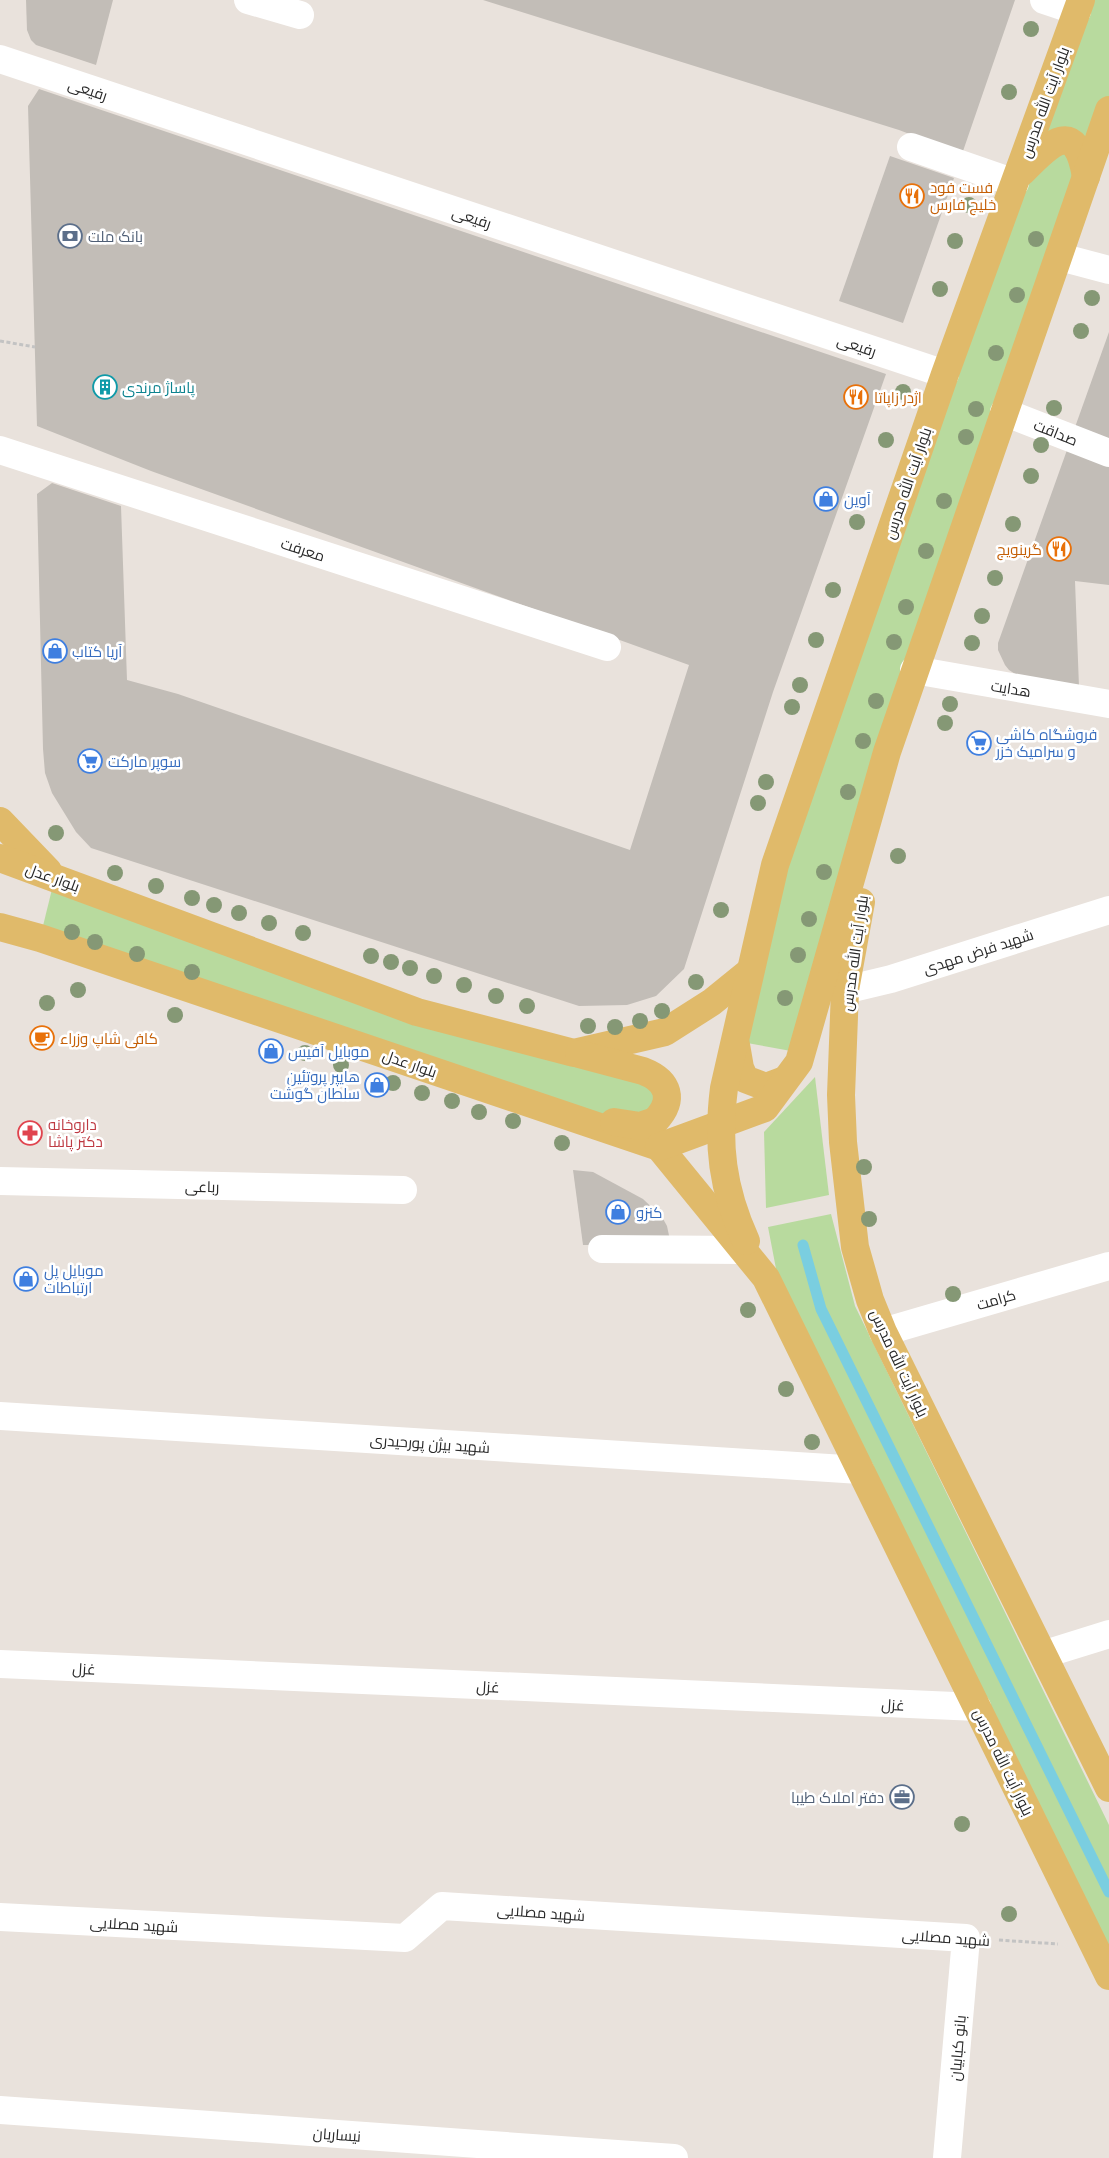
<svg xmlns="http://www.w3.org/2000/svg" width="1109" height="2158" viewBox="0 0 1109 2158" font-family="'Open Sans',Cairo,sans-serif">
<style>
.green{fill:#b8da9e}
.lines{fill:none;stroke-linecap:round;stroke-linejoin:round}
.stream{stroke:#7acee0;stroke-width:11}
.building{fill:#c2bdb7}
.path{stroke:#c3c3c3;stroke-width:3;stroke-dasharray:4 2.5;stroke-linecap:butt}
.minor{stroke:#fff;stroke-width:28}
.major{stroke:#e0ba6a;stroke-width:28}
.tree{fill:#859875}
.labels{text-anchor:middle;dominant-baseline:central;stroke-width:5;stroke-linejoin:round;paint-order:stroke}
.street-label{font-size:15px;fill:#282828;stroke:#fff}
.food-label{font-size:15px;fill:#c56008;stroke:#fff;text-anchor:start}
.service-label{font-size:15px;fill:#4e5e75;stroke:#fff;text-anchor:start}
.culture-label{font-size:15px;fill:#0d838f;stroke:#fff;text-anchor:start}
.shop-label{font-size:15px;fill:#366cbe;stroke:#fff;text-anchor:start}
.health-label{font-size:15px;fill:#be3a42;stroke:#fff;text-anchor:start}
</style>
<rect width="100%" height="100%" fill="#e9e2dc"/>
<g class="green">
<polygon points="1081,0 1109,0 1109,110 802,1053 736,1041 749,972"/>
<polygon points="55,877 664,1086 640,1126 40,938"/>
<polygon points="815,1077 829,1195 766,1208 764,1132"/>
<polygon points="831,1214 855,1306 1109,1825 1109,1946 778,1279 768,1227"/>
</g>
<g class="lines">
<polyline class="stream" points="803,1245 821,1309 1109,1892"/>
</g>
<g class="building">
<polygon points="26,0 113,0 96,65 36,45 31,40 27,30"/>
<polygon points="483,0 1015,0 962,154 899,130"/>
<polygon points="39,89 886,374 773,692 684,969 656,996 627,1005 579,1006 91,848 76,832 52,793 45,773 43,749 37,494 52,483 121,506 127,680 178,694 630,850 689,665 151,471 37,426 28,106"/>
<polygon points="890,156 954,178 903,323 839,301"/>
<polygon points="1109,332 1109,443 1074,430"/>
<polygon points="1067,450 1109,466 1109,585 1075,581 1079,687 1020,677 1009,670 1005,665 998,650 998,643"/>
<polygon points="573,1170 593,1172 643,1199 662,1217 667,1226 671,1245 583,1245"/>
</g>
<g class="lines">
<g class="path">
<polyline points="0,341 35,347"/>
<polyline points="999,1940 1058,1944"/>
</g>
<g class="minor">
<polyline points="248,0 300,15"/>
<polyline points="1044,0 1077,11"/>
<polyline points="0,59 945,374"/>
<polyline points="911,147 1015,183"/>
<polyline points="1060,257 1109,270"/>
<polyline points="1004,412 1109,453"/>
<polyline points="0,450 607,647"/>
<polyline points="914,670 1109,704"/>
<polyline points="845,990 891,979 1109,910"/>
<polyline points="0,1181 403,1190"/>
<polyline points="602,1249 743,1250"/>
<polyline points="883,1332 1109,1266"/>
<polyline points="0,1416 860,1470"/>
<polyline points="1045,1654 1109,1634"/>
<polyline points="0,1664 977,1707"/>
<polyline points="0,1917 405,1938 442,1906 966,1938 947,2158"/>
<polyline points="0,2110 674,2158"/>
</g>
<g class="major">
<path d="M 1022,172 C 1051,142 1076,117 1086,177"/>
<polyline points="0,821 48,871"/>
<polyline points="0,858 417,1012 574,1053 665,1032 712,1002 749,972"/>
<polyline points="861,902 845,990 841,1095 843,1142 855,1247 870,1300 883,1332 1109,1788"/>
<polyline points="0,927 40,938 659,1147 766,1278 1109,1976"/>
<polyline points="736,1045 740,1068 745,1079 766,1087 785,1080"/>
<path d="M 579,1054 L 643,1071 C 669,1081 675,1100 655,1121 L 640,1126 L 614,1122"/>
<polyline points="659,1147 765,1108 799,1062 887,752 1109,110"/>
<path d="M 746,1241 C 722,1189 717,1144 724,1088 L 775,865 L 945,374 L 1081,0"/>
</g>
</g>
<g class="tree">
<circle cx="1031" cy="29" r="8"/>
<circle cx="1009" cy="92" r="8"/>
<circle cx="969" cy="205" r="8"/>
<circle cx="1036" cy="239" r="8"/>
<circle cx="955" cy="241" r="8"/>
<circle cx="940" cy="289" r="8"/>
<circle cx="1017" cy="295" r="8"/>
<circle cx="1092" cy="298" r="8"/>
<circle cx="1081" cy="331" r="8"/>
<circle cx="996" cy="353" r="8"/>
<circle cx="903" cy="392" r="8"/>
<circle cx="1054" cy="408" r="8"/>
<circle cx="976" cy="409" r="8"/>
<circle cx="966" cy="437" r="8"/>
<circle cx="886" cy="440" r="8"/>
<circle cx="1041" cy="445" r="8"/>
<circle cx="1031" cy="476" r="8"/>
<circle cx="944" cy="501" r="8"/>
<circle cx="857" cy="522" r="8"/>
<circle cx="1013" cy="524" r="8"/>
<circle cx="926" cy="551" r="8"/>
<circle cx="995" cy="578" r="8"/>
<circle cx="833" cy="590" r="8"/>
<circle cx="906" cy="607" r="8"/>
<circle cx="982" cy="616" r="8"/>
<circle cx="816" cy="640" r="8"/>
<circle cx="894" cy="642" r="8"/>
<circle cx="972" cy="643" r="8"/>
<circle cx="800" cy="685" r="8"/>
<circle cx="876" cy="701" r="8"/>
<circle cx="950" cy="704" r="8"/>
<circle cx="792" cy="707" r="8"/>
<circle cx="945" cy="723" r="8"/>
<circle cx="863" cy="741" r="8"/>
<circle cx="766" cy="782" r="8"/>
<circle cx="848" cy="792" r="8"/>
<circle cx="758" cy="803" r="8"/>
<circle cx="56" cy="833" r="8"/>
<circle cx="898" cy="856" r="8"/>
<circle cx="824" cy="872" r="8"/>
<circle cx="115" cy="873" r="8"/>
<circle cx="156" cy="886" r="8"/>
<circle cx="192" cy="898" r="8"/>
<circle cx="214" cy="905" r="8"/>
<circle cx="721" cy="910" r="8"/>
<circle cx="239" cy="913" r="8"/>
<circle cx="809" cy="919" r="8"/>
<circle cx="269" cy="923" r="8"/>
<circle cx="72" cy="932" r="8"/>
<circle cx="303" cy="933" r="8"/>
<circle cx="95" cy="942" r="8"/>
<circle cx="137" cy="954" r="8"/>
<circle cx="798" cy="955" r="8"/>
<circle cx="371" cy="956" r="8"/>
<circle cx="391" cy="962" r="8"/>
<circle cx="410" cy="968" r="8"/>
<circle cx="192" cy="972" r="8"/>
<circle cx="434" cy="976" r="8"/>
<circle cx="696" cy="982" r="8"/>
<circle cx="464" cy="985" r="8"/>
<circle cx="78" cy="990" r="8"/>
<circle cx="496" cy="996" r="8"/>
<circle cx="785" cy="998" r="8"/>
<circle cx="47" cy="1003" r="8"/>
<circle cx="527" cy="1006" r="8"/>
<circle cx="662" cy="1011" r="8"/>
<circle cx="175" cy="1015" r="8"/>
<circle cx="640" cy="1021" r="8"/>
<circle cx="588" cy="1026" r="8"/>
<circle cx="615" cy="1027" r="8"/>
<circle cx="305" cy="1053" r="8"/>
<circle cx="341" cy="1065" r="8"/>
<circle cx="393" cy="1083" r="8"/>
<circle cx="422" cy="1093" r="8"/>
<circle cx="452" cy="1101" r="8"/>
<circle cx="479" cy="1112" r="8"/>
<circle cx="513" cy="1121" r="8"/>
<circle cx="562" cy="1143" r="8"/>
<circle cx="864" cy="1167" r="8"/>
<circle cx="869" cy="1219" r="8"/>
<circle cx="953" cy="1294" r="8"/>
<circle cx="748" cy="1310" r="8"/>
<circle cx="786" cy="1389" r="8"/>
<circle cx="812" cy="1442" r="8"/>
<circle cx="962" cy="1824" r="8"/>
<circle cx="1009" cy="1914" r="8"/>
</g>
<defs>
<g id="restaurant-ring" transform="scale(1.25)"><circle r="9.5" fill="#fff" stroke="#e8710a" stroke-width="1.5"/><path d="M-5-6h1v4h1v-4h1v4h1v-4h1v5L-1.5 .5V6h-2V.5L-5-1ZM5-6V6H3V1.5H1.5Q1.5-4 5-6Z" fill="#e8710a"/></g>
<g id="bank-ring" transform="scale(1.25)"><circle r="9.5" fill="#fff" stroke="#5c6f8a" stroke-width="1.5"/><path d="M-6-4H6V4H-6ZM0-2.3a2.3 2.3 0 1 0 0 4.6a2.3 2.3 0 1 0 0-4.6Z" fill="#5c6f8a"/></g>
<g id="building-ring" transform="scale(1.25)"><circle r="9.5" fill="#fff" stroke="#0f9aa8" stroke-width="1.5"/><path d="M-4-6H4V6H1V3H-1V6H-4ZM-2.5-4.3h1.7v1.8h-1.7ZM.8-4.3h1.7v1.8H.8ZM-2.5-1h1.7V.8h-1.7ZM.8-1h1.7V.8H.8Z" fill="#0f9aa8"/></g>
<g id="shop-ring" transform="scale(1.25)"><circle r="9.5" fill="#fff" stroke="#3f7fe0" stroke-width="1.5"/><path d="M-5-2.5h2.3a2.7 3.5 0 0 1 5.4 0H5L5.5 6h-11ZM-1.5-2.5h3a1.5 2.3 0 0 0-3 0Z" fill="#3f7fe0"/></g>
<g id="supermarket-ring" transform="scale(1.25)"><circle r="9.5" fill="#fff" stroke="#3f7fe0" stroke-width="1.5"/><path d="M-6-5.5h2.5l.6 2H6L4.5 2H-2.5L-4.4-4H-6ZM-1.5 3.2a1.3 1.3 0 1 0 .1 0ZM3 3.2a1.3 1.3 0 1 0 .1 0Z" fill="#3f7fe0"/></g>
<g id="cafe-ring" transform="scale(1.25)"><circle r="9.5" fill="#fff" stroke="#e8710a" stroke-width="1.5"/><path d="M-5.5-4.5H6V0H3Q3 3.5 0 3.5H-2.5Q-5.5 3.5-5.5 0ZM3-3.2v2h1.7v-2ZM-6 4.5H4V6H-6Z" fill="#e8710a"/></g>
<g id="pharmacy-ring" transform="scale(1.25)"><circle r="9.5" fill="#fff" stroke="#e0444e" stroke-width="1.5"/><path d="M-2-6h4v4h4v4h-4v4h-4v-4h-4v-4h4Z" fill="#e0444e"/></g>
<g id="office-ring" transform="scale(1.25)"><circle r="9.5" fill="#fff" stroke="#5c6f8a" stroke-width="1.5"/><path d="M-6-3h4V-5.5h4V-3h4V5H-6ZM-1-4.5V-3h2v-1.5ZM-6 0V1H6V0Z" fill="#5c6f8a"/></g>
</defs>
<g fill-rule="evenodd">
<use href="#restaurant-ring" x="912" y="196"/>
<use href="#bank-ring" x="70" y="236"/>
<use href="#building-ring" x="105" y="387"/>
<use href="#restaurant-ring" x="856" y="397"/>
<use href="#shop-ring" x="826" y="499"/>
<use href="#restaurant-ring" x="1059" y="549"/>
<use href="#shop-ring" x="55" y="651"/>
<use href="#supermarket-ring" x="979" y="743"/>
<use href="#supermarket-ring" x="90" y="761"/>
<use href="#cafe-ring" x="42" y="1038"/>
<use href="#shop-ring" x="271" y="1051"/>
<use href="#shop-ring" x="377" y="1085"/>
<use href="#pharmacy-ring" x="30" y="1133"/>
<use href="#shop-ring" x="618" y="1212"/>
<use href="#shop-ring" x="26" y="1279"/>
<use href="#office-ring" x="902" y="1797"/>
</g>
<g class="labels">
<g class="street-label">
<text transform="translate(88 89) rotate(18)">رفیعی</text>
<text transform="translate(1044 102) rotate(-70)">بلوار آیت الله مدرس</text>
<text transform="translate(472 217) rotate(18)">رفیعی</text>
<text transform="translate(857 345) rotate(18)">رفیعی</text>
<text transform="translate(1056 432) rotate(22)">صداقت</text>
<text transform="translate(907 483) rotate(-71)">بلوار آیت الله مدرس</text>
<text transform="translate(303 549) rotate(18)">معرفت</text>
<text transform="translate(1011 688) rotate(9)">هدایت</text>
<text transform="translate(53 877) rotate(20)">بلوار عدل</text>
<text transform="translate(978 951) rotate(-18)">شهید فرض مهدی</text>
<text transform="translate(854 953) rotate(-82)">بلوار آیت الله مدرس</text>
<text transform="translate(410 1063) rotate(19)">بلوار عدل</text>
<text transform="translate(202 1186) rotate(1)">رباعی</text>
<text transform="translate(996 1299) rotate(-16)">کرامت</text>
<text transform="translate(900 1363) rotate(65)">بلوار آیت الله مدرس</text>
<text transform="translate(430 1443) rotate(4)">شهید بیژن پورحیدری</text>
<text transform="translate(84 1668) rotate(3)">غزل</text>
<text transform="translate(488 1686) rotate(3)">غزل</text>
<text transform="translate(893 1704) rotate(3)">غزل</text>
<text transform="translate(1004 1762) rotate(64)">بلوار آیت الله مدرس</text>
<text transform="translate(541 1912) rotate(4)">شهید مصلایی</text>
<text transform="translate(134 1924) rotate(3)">شهید مصلایی</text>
<text transform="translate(946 1937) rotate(4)">شهید مصلایی</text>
<text transform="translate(957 2048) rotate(-85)">بانو کبابیان</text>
<text transform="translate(337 2134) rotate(4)">نیساریان</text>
</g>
<g class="food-label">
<text x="930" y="187">فست فود<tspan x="930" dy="17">خلیج فارس</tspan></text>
<text x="874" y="397">اژدر زاپاتا</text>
<text x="1042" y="549" text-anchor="end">گرینویچ</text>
<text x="60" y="1038">کافی شاپ وزراء</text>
</g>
<g class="service-label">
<text x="88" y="236">بانک ملت</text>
<text x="884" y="1797" text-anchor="end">دفتر املاک طیبا</text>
</g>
<g class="culture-label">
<text x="122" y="387">پاساژ مرندی</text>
</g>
<g class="shop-label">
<text x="844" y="499">آوین</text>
<text x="72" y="651">آریا کتاب</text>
<text x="996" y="734">فروشگاه کاشی<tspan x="996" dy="17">و سرامیک خزر</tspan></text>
<text x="108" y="761">سوپر مارکت</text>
<text x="288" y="1051">موبایل آفیس</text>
<text x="360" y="1076" text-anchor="end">هایپر پروتئین<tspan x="360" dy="17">سلطان گوشت</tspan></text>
<text x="636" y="1212">کنزو</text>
<text x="44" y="1270">موبایل پل<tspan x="44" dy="17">ارتباطات</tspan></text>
</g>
<g class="health-label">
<text x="48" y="1124">داروخانه<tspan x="48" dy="17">دکتر پاشا</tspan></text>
</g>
</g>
</svg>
